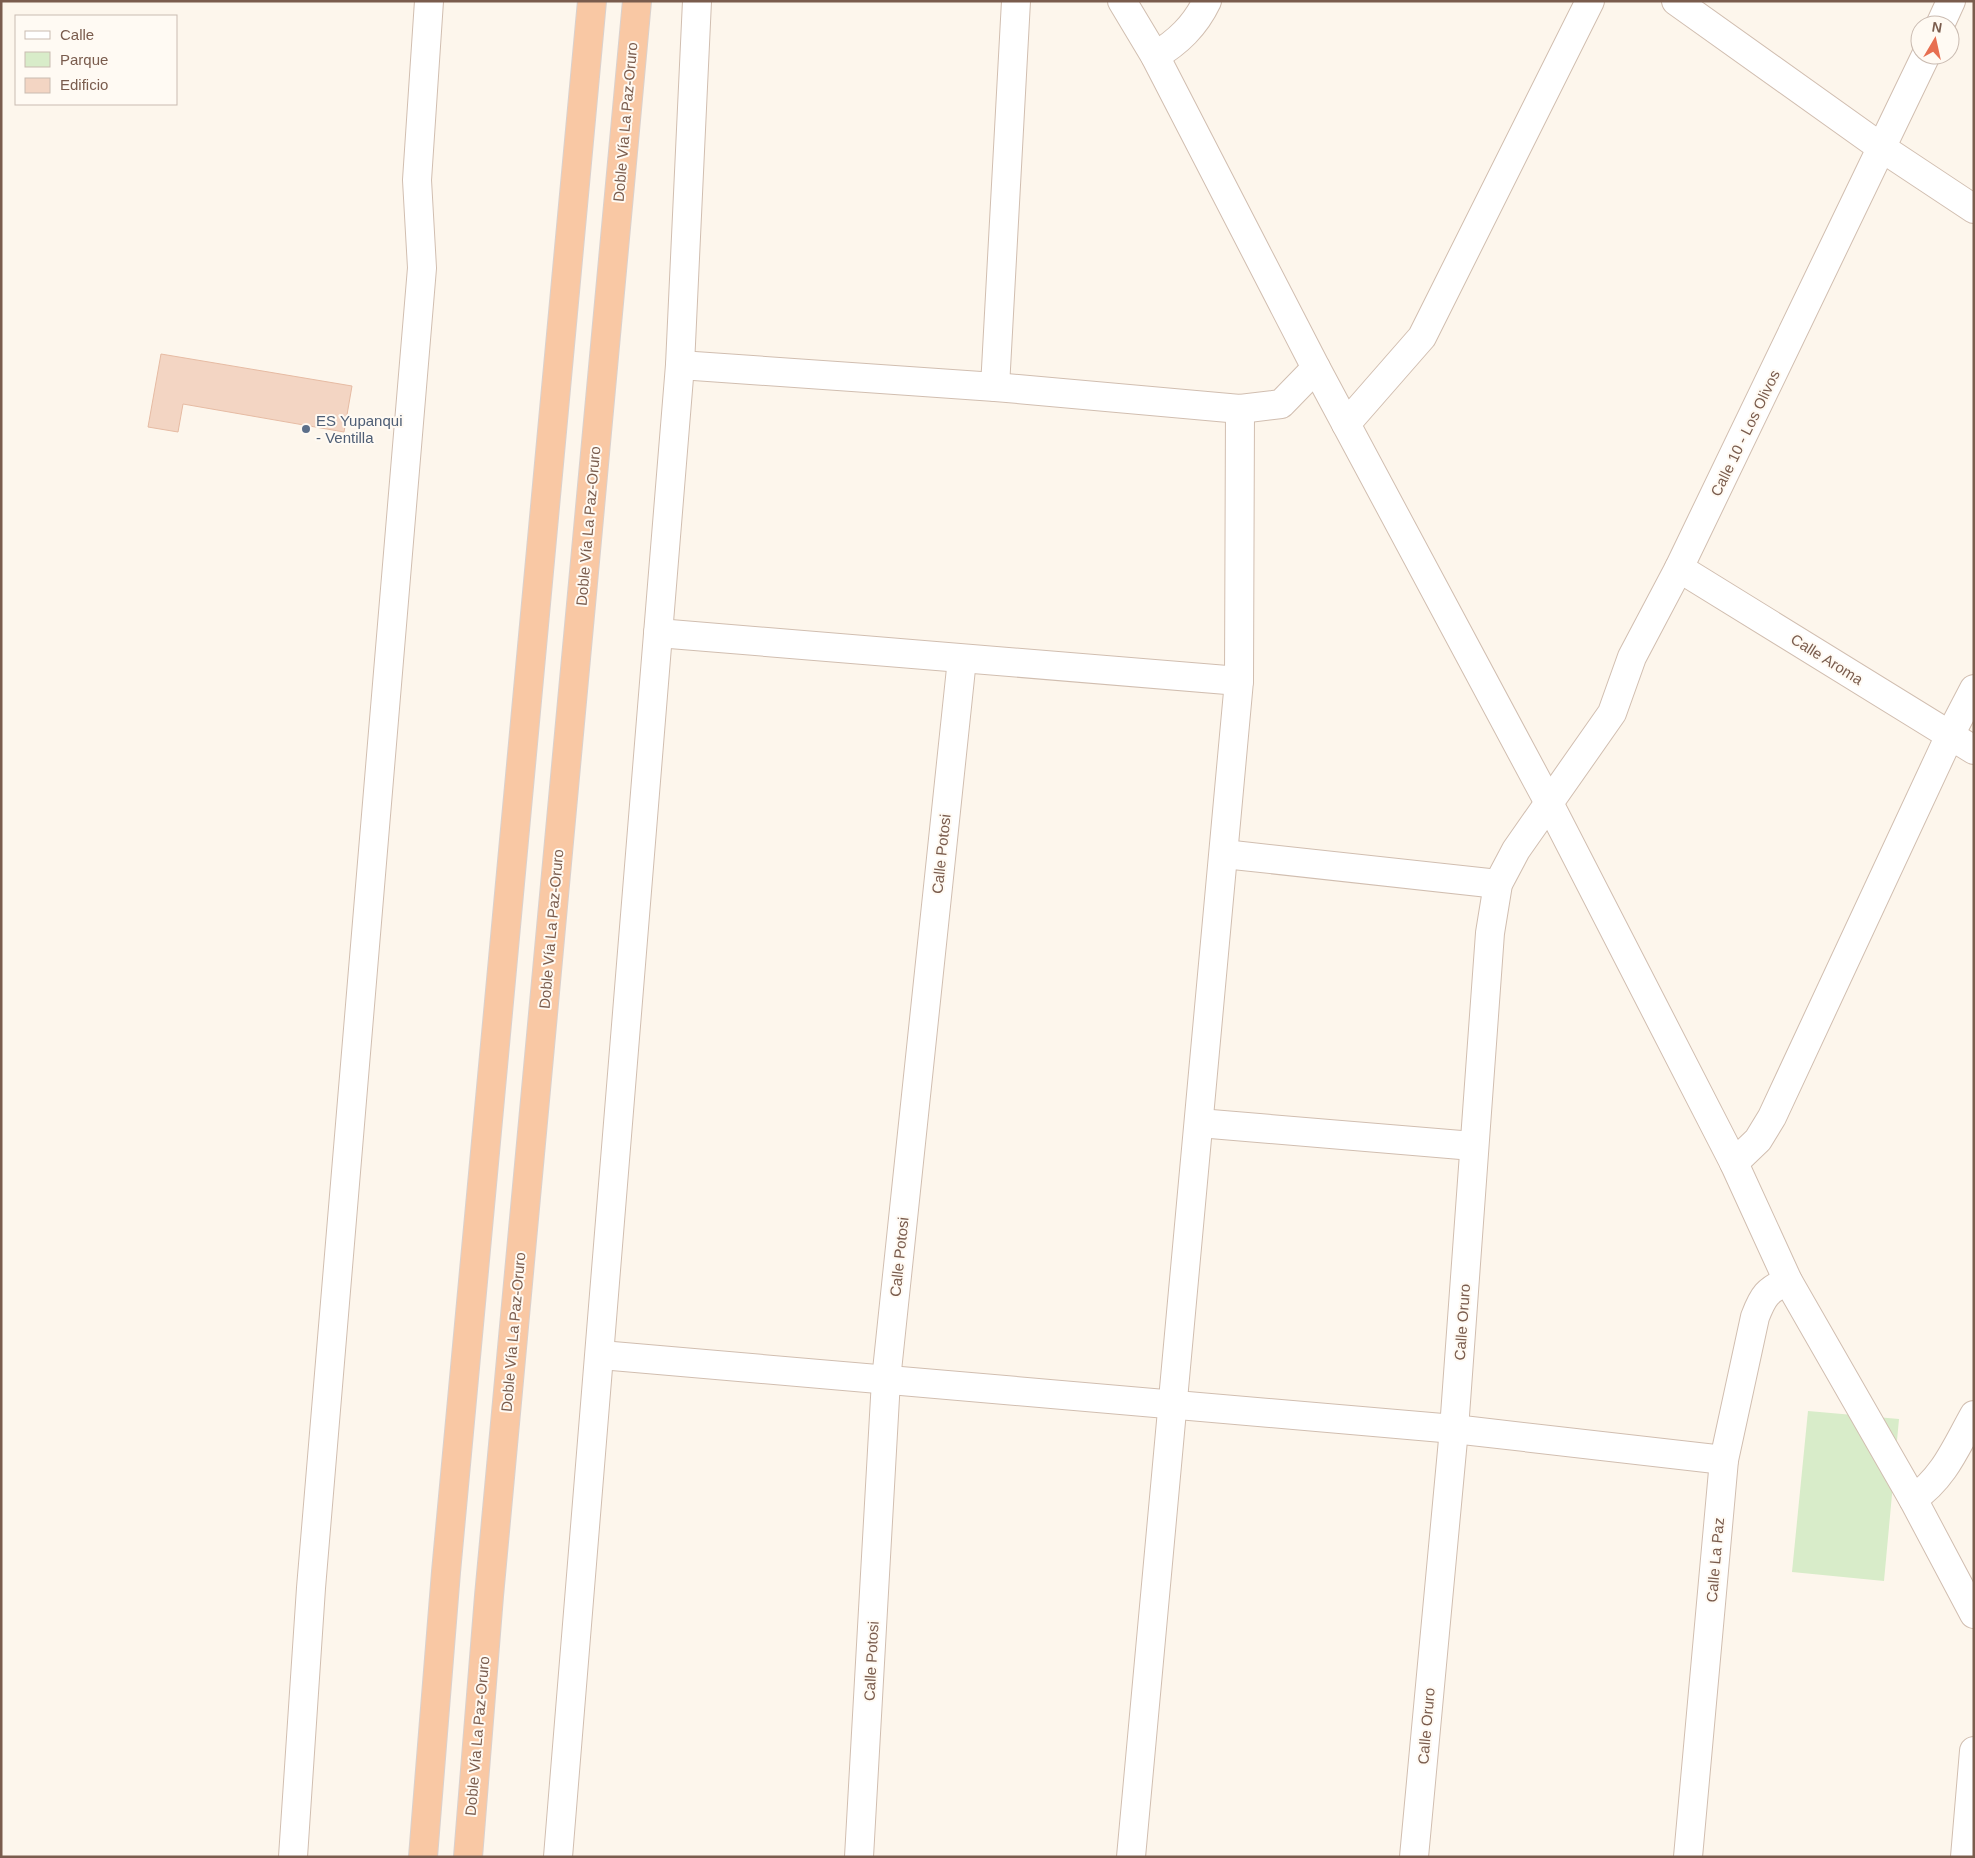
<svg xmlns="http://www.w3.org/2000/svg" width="1975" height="1858" viewBox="0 0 1975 1858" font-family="Helvetica,sans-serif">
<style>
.green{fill:#d8ecc9}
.building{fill:#f3d5c3;stroke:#e6bba3}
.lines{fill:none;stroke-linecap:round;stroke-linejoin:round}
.minor-casing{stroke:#d1beb0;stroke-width:30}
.tertiary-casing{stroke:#d1beb0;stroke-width:30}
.trunk-casing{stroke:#dad1cd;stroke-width:30}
.minor{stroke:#fff;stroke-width:28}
.tertiary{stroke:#fff;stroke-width:28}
.trunk{stroke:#f9c8a4;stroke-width:28}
.service-dot{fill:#5c6f8a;stroke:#fffaf3;stroke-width:2}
.labels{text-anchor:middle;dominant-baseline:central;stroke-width:4;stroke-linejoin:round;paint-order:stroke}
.street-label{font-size:15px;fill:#7a5c4d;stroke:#fffaf3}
.service-label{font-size:15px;fill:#4e5e75;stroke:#fffaf3;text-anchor:start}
</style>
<rect width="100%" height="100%" fill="#fdf6ec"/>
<polygon class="green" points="1808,1411 1899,1419 1884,1581 1792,1572"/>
<polygon class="building" points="161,354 352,386 344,432 183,404 178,432 148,427"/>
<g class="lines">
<g class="minor-casing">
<g id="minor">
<polyline points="1676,1 1882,148 1974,209"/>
<polyline points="1940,25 1951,1"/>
<path d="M 1155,56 C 1178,42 1195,26 1207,1"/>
<polyline points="680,365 995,387 1240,409 1281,404 1316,368"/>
<polyline points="995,387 1016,1"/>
<polyline points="1346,424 1422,337 1590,1"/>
<polyline points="1679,568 1974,750"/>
<polyline points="658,633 1239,681"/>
<polyline points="1224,854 1498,884"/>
<polyline points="1199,1123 1473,1146"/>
<polyline points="1734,1163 1758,1140 1772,1117 1950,735 1974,689"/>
<polyline points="601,1355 1454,1429 1724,1460"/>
<path d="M 1913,1499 C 1944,1478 1956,1447 1974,1415"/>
<polyline points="293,1857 311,1588 422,268 417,180 429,1"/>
<polyline points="558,1857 680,365 697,1"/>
<polyline points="859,1857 886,1380 962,659"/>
<polyline points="1131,1857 1239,681 1240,409"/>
<polyline points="1414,1857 1454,1429 1490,933 1498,884 1516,850 1612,713 1632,657 1679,568 1926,55"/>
<path d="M 1688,1857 L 1724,1460 L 1755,1317 C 1763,1296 1767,1290 1788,1281"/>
<polyline points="1965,1857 1974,1751"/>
</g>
</g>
<g class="tertiary-casing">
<polyline id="tertiary" points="1122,1 1155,56 1316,368 1549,803 1734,1163 1788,1281 1913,1499 1974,1614"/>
</g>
<g class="trunk-casing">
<g id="trunk">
<polyline points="423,1857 446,1572 592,1"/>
<polyline points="468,1857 489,1596 637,1"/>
</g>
</g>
<use href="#minor" class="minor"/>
<use href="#tertiary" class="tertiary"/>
<use href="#trunk" class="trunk"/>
</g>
<circle class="service-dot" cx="306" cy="429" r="5"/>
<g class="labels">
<g class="street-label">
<text transform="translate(625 122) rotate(-85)">Doble Vía La Paz-Oruro</text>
<text transform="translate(1745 433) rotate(-64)">Calle 10 - Los Olivos</text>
<text transform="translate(588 526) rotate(-85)">Doble Vía La Paz-Oruro</text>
<text transform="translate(1827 659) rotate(32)">Calle Aroma</text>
<text transform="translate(941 854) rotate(-84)">Calle Potosi</text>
<text transform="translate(551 929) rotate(-85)">Doble Vía La Paz-Oruro</text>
<text transform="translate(899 1257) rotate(-84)">Calle Potosi</text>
<text transform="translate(1462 1322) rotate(-86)">Calle Oruro</text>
<text transform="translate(513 1332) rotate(-85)">Doble Vía La Paz-Oruro</text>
<text transform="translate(1715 1560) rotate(-85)">Calle La Paz</text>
<text transform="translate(871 1661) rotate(-87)">Calle Potosi</text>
<text transform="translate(1426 1726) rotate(-85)">Calle Oruro</text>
<text transform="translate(477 1736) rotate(-85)">Doble Vía La Paz-Oruro</text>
</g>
<g class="service-label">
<text x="316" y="420">ES Yupanqui<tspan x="316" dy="17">- Ventilla</tspan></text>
</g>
</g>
<rect width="1975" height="1858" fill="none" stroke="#7a5c4d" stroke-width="5"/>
<rect x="15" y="15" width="162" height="90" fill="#fffaf3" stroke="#cabbb1"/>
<rect x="25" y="31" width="25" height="8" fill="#ffffff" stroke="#cabbb1"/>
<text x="60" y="40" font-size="15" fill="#7a5c4d">Calle</text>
<rect x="25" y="52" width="25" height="15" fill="#d8ecc9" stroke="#cabbb1"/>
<text x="60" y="65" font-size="15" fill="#7a5c4d">Parque</text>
<rect x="25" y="78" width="25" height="15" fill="#f3d5c3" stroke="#cabbb1"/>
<text x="60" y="90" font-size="15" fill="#7a5c4d">Edificio</text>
<g transform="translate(1935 40) rotate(9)"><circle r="24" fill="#fffaf3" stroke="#cabbb1"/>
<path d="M0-4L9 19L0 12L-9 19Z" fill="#e76f51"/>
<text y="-8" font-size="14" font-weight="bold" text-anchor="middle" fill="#7a5c4d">N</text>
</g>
</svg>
